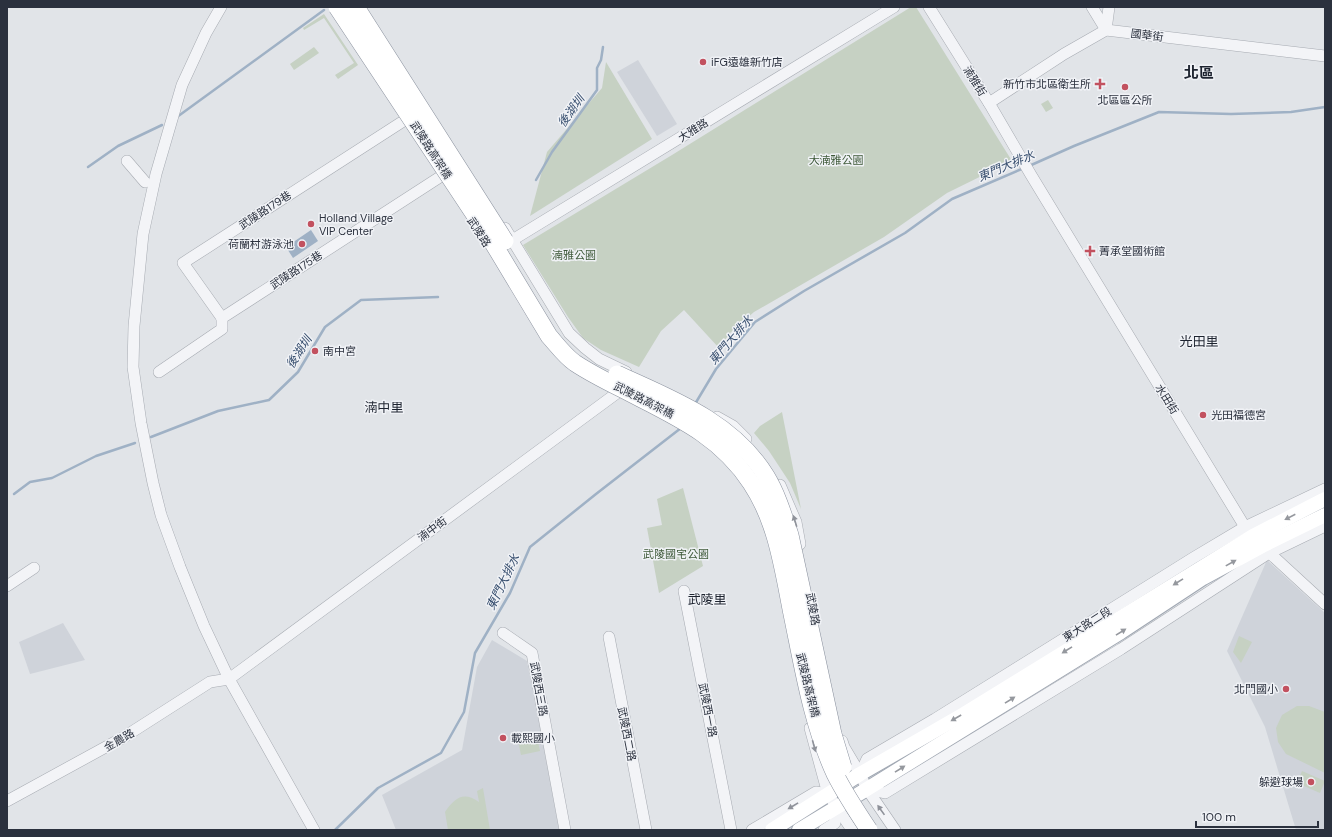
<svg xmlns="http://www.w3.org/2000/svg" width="1332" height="837" viewBox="0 0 1332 837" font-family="'DM Sans','Noto Sans TC',sans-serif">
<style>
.built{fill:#cfd3da}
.green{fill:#c6d1c3}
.water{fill:#9fb1c5}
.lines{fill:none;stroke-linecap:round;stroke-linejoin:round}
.stream{stroke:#9fb1c5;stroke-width:2.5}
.minor-casing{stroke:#a7abb2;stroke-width:12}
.major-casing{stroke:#a1a8b3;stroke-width:16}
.minor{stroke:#f3f4f7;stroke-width:11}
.major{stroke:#fff;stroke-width:14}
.highway-bridge-casing{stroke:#8a919e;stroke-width:18;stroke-linecap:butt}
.highway-bridge{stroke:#fff;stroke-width:17}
.oneway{fill:#95989e}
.oneway2{fill:#8f929a}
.poi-dot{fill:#c2515f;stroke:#f0f2f6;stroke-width:1.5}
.labels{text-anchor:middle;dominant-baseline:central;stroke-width:3;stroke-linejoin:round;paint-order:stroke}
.street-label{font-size:11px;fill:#2b313e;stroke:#f0f2f6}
.poi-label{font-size:11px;fill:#2b313e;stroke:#f0f2f6;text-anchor:start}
.park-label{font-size:11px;fill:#3e5939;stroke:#f0f2f6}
.water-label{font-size:12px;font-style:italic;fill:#384f6f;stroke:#f0f2f6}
.quarter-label{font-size:13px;fill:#1d232f;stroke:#f0f2f6}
.district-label{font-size:15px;font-weight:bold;fill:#1d232f;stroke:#f0f2f6}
</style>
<rect width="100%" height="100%" fill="#e1e4e8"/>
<g class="built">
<polygon points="638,60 677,124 657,136 617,72"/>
<polygon points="1267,560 1325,613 1325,830 1296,830 1265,727 1227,651"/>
<polygon points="63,623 85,660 30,674 19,642"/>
<polygon points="492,640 527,661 540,727 559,830 396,830 382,795 462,750 477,667"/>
</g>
<g class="green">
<polygon points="911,7 916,7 1012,161 947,193 884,237 754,312 730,333 719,348 684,310 661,331 639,367 601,350 583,338 568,317 523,245 672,155"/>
<polygon points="324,14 358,65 338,79 335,75 354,63 324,18 304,30 303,28"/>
<polygon points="314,47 319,53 294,70 290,64"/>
<polygon points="606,62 652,139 530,216 547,152 602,88"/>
<polygon points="1048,100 1053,108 1046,112 1041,104"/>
<polygon points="782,412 801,509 790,483 769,451 754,433 760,426"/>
<polygon points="683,488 703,566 659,593 647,528 662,525 657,499"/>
<polygon points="1239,636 1252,642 1241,663 1233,652"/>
<polygon points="1297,706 1309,706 1325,712 1325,773 1286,754 1278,742 1276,728 1282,715"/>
<polygon points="536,732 540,751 521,755 517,736"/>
<polygon points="1302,771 1325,781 1320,793 1297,783"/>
<path d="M 483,788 L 490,830 L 448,830 L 445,812 C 455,798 463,791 479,802 L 477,791 Z"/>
</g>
<polygon class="water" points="311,230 318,241 293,258 286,247"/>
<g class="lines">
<g class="stream">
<polyline points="177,117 324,10"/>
<polyline points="1029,166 1074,146 1159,112 1231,114 1291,112 1325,107"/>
<polyline points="88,167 118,146 162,125"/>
<polyline points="536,180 552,152 597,90 597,68 601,60 603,47"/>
<polyline points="695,404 716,369 755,322 804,291 905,233 952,199 1024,168"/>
<polyline points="151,437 218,411 269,400 298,372 325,327 361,300 438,297"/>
<polyline points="14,494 30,482 52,478 96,456 135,443"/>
<polyline points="335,830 378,788 441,753 464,712 475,653 510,593 530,547 596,494 681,428"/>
</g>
<g class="minor-casing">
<g id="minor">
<polyline points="221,7 206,33 182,85 156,174 143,234 134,326 133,367 141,423 153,483 161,515 180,567 204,626 229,679 314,830"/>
<polyline points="929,7 989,103 1031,175 1245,527 1262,546 1325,604"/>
<polyline points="1092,7 1106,30"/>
<polyline points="1106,30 1109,7"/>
<polyline points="989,103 1064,54 1106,30 1325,56"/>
<polyline points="127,161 145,182"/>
<polyline points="505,228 569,333 585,348 599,359 626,372"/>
<polyline points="506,244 894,7"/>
<polyline points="222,318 183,263 405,120"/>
<polyline points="159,372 222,329 222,318 443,175"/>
<polyline points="717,417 733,426 746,439"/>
<polyline points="780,485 796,522 800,544"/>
<polyline points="7,586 34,568"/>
<polyline points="684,591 731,830"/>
<polyline points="503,633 532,653 565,830"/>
<polyline points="609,637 646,830"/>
<polyline points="810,728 828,794 852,830"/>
<polyline points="842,741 844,747 860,774 867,789 895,830"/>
<polyline points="860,774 867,759 935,719 1193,558 1245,527 1325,489"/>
<polyline points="867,789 885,793 1121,649 1269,553 1325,526"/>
<polyline points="7,801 124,737 210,682 229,679 617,393 624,385"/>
<polyline points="752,830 816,792 828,794"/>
<polyline points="824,830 835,823 836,807"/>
</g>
</g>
<g class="major-casing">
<g id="major">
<polyline points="772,830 860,774 964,714 1253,536 1325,499"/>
<polyline points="799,830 867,789 1121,632 1203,578 1262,546 1325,515"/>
</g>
</g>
<use href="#minor" class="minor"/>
<use href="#major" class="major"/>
<g class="highway-bridge-casing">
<g id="highway-bridge">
<path d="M 337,7 L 490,238 L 549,336 C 557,345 565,356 575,363 C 590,373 606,381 622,389 C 672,415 719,434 751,483 C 777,522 783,569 792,614 C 803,667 812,724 835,774 C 845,794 857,812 869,830"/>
<polyline points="356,7 505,241"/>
<path d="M 617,374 C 672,399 733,422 766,476 C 777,494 783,514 790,535 L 833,734 L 843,767"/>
</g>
</g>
<use href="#highway-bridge" class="highway-bridge"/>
</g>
<defs><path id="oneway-solid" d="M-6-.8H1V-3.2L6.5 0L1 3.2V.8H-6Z"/></defs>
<g class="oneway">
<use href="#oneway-solid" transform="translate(1290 517) rotate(153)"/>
<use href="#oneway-solid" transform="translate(1231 563) rotate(-29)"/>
<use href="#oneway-solid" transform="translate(1178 582) rotate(148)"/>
<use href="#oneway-solid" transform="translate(1121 632) rotate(-32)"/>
<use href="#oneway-solid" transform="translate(1067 650) rotate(148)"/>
<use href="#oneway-solid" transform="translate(1010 700) rotate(-32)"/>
<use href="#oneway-solid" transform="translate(956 718) rotate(150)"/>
<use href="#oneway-solid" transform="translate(900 769) rotate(-32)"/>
</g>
<g class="oneway2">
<use href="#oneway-solid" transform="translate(795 521) rotate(-107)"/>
<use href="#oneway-solid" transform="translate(814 746) rotate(75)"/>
<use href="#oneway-solid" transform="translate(793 806) rotate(149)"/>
<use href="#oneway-solid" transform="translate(881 810) rotate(-125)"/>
</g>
<g class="poi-dot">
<circle cx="703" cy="62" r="4"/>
<path d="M1098 78h4v4h4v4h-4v4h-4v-4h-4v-4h4z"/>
<circle cx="1125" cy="87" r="4"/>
<circle cx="311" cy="224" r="4"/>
<circle cx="302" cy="244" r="4"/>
<path d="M1088 245h4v4h4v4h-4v4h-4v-4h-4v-4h4z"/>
<circle cx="315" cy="351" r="4"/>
<circle cx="1203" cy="415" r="4"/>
<circle cx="1286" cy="689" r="4"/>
<circle cx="503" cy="738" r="4"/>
<circle cx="1311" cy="782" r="4"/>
</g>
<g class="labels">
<g class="street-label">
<text transform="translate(1147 35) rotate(7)">國華街</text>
<text transform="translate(975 81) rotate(58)">湳雅街</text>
<text transform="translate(693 130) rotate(-32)">大雅路</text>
<text transform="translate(431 150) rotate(57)">武陵路高架橋</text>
<text transform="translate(265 210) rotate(-33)">武陵路179巷</text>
<text transform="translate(479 232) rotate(57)">武陵路</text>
<text transform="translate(296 270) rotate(-33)">武陵路175巷</text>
<text transform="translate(1167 399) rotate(58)">水田街</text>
<text transform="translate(644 400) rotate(27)">武陵路高架橋</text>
<text transform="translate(432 529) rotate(-36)">湳中街</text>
<text transform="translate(813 609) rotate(79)">武陵路</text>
<text transform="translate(1087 624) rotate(-32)">東大路二段</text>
<text transform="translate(808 685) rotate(76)">武陵路高架橋</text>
<text transform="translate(539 689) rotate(80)">武陵西三路</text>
<text transform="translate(708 710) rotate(79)">武陵西一路</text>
<text transform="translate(627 734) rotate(79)">武陵西二路</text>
<text transform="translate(119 740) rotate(-30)">金農路</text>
</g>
<g class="poi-label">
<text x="711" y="62">iFG遠雄新竹店</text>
<text x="1091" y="84" text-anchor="end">新竹市北區衛生所</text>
<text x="1125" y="100" text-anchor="middle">北區區公所</text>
<text x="319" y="218">Holland Village<tspan x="319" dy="13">VIP Center</tspan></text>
<text x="294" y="244" text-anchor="end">荷蘭村游泳池</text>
<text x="1099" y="251">菁承堂國術館</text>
<text x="323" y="351">南中宮</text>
<text x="1211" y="415">光田福德宮</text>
<text x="1278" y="689" text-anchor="end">北門國小</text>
<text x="511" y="738">載熙國小</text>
<text x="1303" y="782" text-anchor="end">躲避球場</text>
</g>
<g class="park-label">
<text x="836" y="160">大湳雅公園</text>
<text x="574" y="255">湳雅公園</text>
<text x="676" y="554">武陵國宅公園</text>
</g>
<g class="water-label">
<text transform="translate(571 111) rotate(-54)">後湖圳</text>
<text transform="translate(1006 166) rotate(-23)">東門大排水</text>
<text transform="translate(731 340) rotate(-49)">東門大排水</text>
<text transform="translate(299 352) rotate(-57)">後湖圳</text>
<text transform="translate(503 582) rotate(-64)">東門大排水</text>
</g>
<g class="quarter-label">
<text x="1199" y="341">光田里</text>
<text x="384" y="407">湳中里</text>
<text x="707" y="599">武陵里</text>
</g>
<g class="district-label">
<text x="1199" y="73">北區</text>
</g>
</g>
<rect width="1332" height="837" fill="none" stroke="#2b313e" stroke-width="16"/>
<path d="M1196 821v6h122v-6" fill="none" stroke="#2b313e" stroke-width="2"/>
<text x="1202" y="821" font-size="12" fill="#2b313e" stroke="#f0f2f6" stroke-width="3" paint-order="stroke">100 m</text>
</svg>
